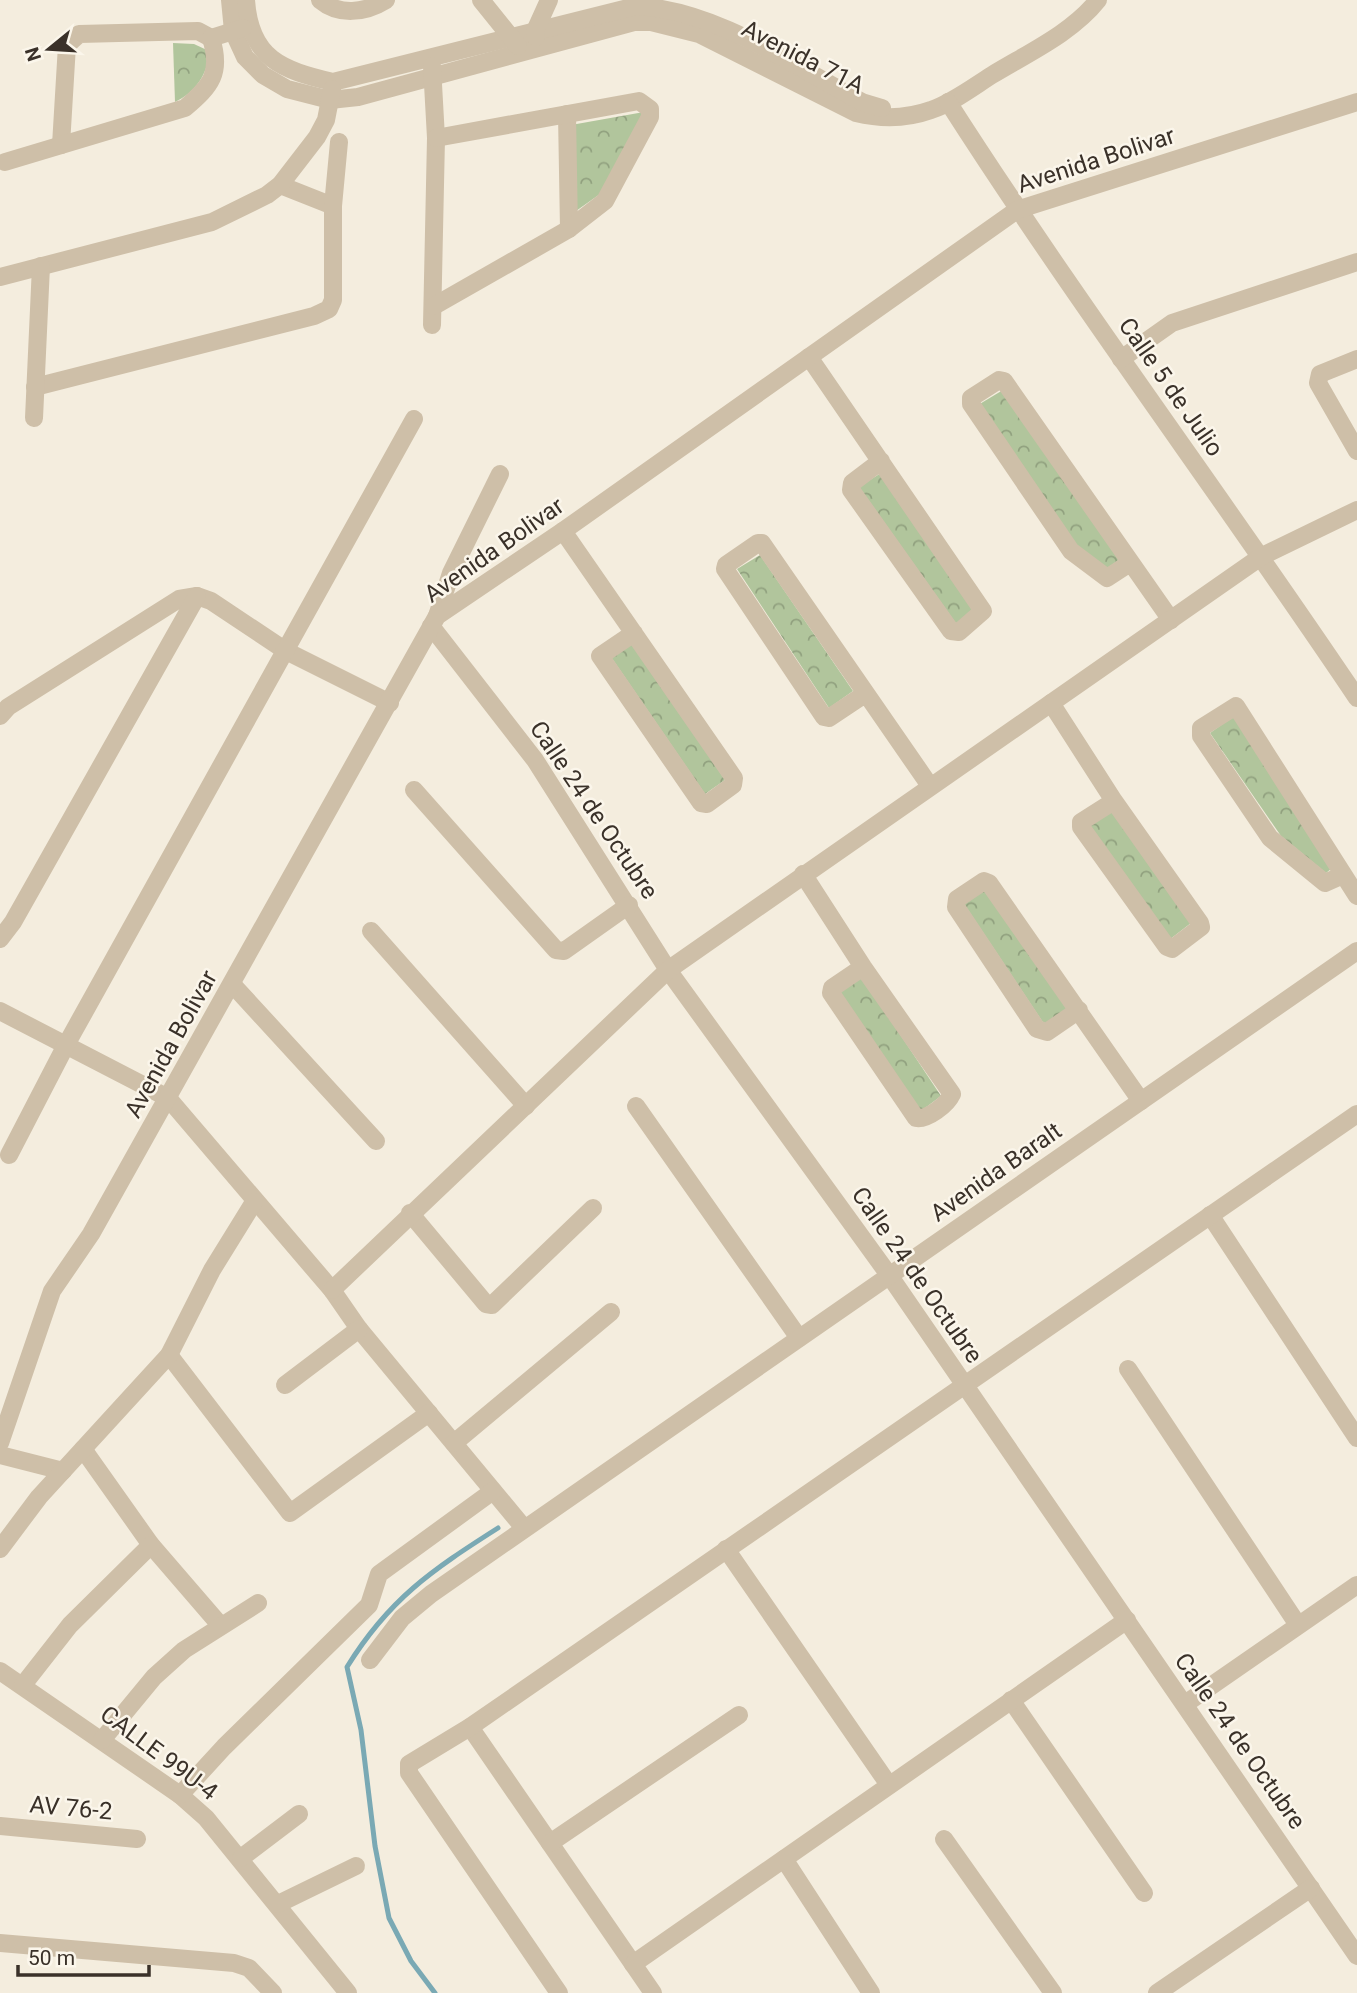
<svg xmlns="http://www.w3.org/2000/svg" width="1357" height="1993" viewBox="0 0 1357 1993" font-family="Roboto,sans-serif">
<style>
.park{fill:url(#park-crowns)}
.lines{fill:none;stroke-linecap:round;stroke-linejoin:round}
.stream{stroke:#7aa9b4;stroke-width:5}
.minor{stroke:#cebfa8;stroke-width:18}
.labels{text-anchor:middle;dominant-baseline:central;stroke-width:5;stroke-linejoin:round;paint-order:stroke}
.street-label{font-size:24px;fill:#3a3129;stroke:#fbf6eb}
</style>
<defs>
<pattern id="park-crowns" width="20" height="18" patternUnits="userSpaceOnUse" patternTransform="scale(1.75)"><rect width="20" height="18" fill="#b1c59c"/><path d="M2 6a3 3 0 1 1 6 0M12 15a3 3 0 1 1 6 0" fill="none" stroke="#91a17f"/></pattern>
</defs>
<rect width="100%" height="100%" fill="#f4edde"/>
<g class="park">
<path d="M 173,43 L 194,44 L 209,51 C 208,75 195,92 175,102 Z"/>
<polygon points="644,112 600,194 576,211 571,125"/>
<polygon points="1003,390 1119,560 1103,571 1078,553 978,405"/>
<polygon points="881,473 974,611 957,625 859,487"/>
<polygon points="760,555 853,691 829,708 737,569"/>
<polygon points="634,643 725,780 705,794 611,657"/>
<polygon points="1234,716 1331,869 1326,873 1281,836 1210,733"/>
<polygon points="1113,809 1191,923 1169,940 1090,826"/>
<polygon points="985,889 1069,1009 1044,1024 964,904"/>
<polygon points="862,977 941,1096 921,1111 837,992"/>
</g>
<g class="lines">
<path class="stream" d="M 435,1993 L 411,1961 L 389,1918 L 375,1846 L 361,1730 L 347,1667 C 389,1599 432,1570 498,1528"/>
<g class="minor">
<path d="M 230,0 L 233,31 L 245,57 L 263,75 L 287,89 L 330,100 L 358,97 L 634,22 L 651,22 L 699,34 L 856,113 C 881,119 906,119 931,110 C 952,103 973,87 992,75 C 1028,53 1072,33 1098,0"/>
<path d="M 246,0 C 250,59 282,70 333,82 L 636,6 C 717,10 792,65 862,102 L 882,108"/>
<path d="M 320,0 C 339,16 365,13 386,0"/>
<polyline points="481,0 518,46"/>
<polyline points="536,37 535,31 549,0"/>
<polyline points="432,66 436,138 432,325"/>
<path d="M 948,102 C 1078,305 1223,498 1357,698"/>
<polyline points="567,114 569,229"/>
<polyline points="61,145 67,45 79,34 198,31 211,38"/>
<path d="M 5,162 L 185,108 C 211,86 222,73 211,38 L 243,28"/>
<polyline points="280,185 333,206"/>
<polyline points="0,277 212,222 267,195 280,185 317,137 326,120 332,89"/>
<polyline points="434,306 569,229 605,201 650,117 650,109 639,101 436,138"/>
<polyline points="809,357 983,611 959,632 951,631 851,490 852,483 881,461"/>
<polyline points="1121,359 1172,323 1357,262"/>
<polyline points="1357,359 1320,374 1318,383 1357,451"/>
<polyline points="35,387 314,316 329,309 333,300 333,206 339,142"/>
<polyline points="34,418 41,266"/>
<polyline points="563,531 734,778 733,785 707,804 701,803 600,656 634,633"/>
<polyline points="1130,563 1107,578 1071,551 971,404 971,398 999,380 1004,381 1171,620"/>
<polyline points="437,616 451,573 500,474"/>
<polyline points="431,626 535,760 668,970 889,1275 1357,1956"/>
<polyline points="865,694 829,718 824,717 725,569 726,565 758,543 762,543 930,786"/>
<polyline points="1051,703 1114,801 1200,923 1201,927 1172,949 1167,947 1081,827 1081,822 1114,801"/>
<polyline points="0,716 8,707 179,599 197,596 211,601 286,651 390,703"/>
<polyline points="414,790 556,950 564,951 629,905"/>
<path d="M 803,874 L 863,967 L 952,1094 C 947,1105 927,1120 916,1118 L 831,993 L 832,988 L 863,967"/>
<polyline points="1343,875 1325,883 1270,838 1201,736 1201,728 1236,706 1357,896"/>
<polyline points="371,931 526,1106"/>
<polyline points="0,939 13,922 197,596"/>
<polyline points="232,984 376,1141"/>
<polyline points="1079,1010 1047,1032 1037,1029 956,907 957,899 984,881 989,883 1141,1101"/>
<polyline points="0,1011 168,1098 332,1290 359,1329 524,1528"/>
<polyline points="636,1106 799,1338"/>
<polyline points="9,1155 66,1045 414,419"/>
<polyline points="410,1213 486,1304 492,1305 593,1208"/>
<polyline points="1210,1215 1357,1438"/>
<polyline points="332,1290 668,970 1262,556 1357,510"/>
<polyline points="169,1355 290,1513 429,1413"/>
<polyline points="1128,1369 1298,1625"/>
<polyline points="285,1385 359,1329"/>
<polyline points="0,1443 52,1291 91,1234 437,616 563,531 1017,210 1357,102"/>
<polyline points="454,1443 611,1312"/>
<polyline points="83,1449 151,1545 220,1625"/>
<polyline points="0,1455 63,1471"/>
<polyline points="0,1549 39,1497 169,1355 212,1270 254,1202"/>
<polyline points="726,1549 889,1785"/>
<polyline points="370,1660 402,1618 431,1594 1357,951"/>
<polyline points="0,1671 180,1795 206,1818 348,1993"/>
<polyline points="23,1685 70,1625 151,1545"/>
<polyline points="1011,1700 1144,1893"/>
<polyline points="1185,1704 1357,1585"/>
<polyline points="470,1727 653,1993"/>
<polyline points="102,1740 154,1677 184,1650 258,1603"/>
<polyline points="180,1795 224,1747 369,1605 379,1574 493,1491"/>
<polyline points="0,1826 137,1839"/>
<polyline points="944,1839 1053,1993"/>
<polyline points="550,1843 739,1715"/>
<polyline points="241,1858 299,1814"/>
<polyline points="784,1859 871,1993"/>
<polyline points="278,1904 356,1866"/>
<polyline points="0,1943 234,1963 249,1968 273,1993"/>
<polyline points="633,1964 1127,1620"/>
<polyline points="559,1993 409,1773 409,1764 470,1727 1357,1114"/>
<polyline points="1157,1993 1311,1888"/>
</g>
</g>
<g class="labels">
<g class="street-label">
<text transform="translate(803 57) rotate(27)">Avenida 71A</text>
<text transform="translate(1096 160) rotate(-18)">Avenida Bolivar</text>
<text transform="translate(1171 387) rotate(55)">Calle 5 de Julio</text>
<text transform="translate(494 550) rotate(-35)">Avenida Bolivar</text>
<text transform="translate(594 810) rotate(56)">Calle 24 de Octubre</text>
<text transform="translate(171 1044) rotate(-61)">Avenida Bolivar</text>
<text transform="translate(996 1172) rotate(-35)">Avenida Baralt</text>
<text transform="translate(917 1275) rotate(55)">Calle 24 de Octubre</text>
<text transform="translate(1240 1741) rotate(55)">Calle 24 de Octubre</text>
<text transform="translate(159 1753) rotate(37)">CALLE 99U-4</text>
<text transform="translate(71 1808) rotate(5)">AV 76-2</text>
</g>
</g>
<g transform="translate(49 49) rotate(252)" stroke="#fbf6eb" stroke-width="5" paint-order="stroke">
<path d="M0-5L12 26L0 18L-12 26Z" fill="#3a3129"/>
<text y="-10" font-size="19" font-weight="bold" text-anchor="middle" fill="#3a3129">N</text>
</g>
<path d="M18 1965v10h131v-10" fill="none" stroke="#3a3129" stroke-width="3.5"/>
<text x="28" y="1965" font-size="21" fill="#3a3129" stroke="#fbf6eb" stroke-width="5" paint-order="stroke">50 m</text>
</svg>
